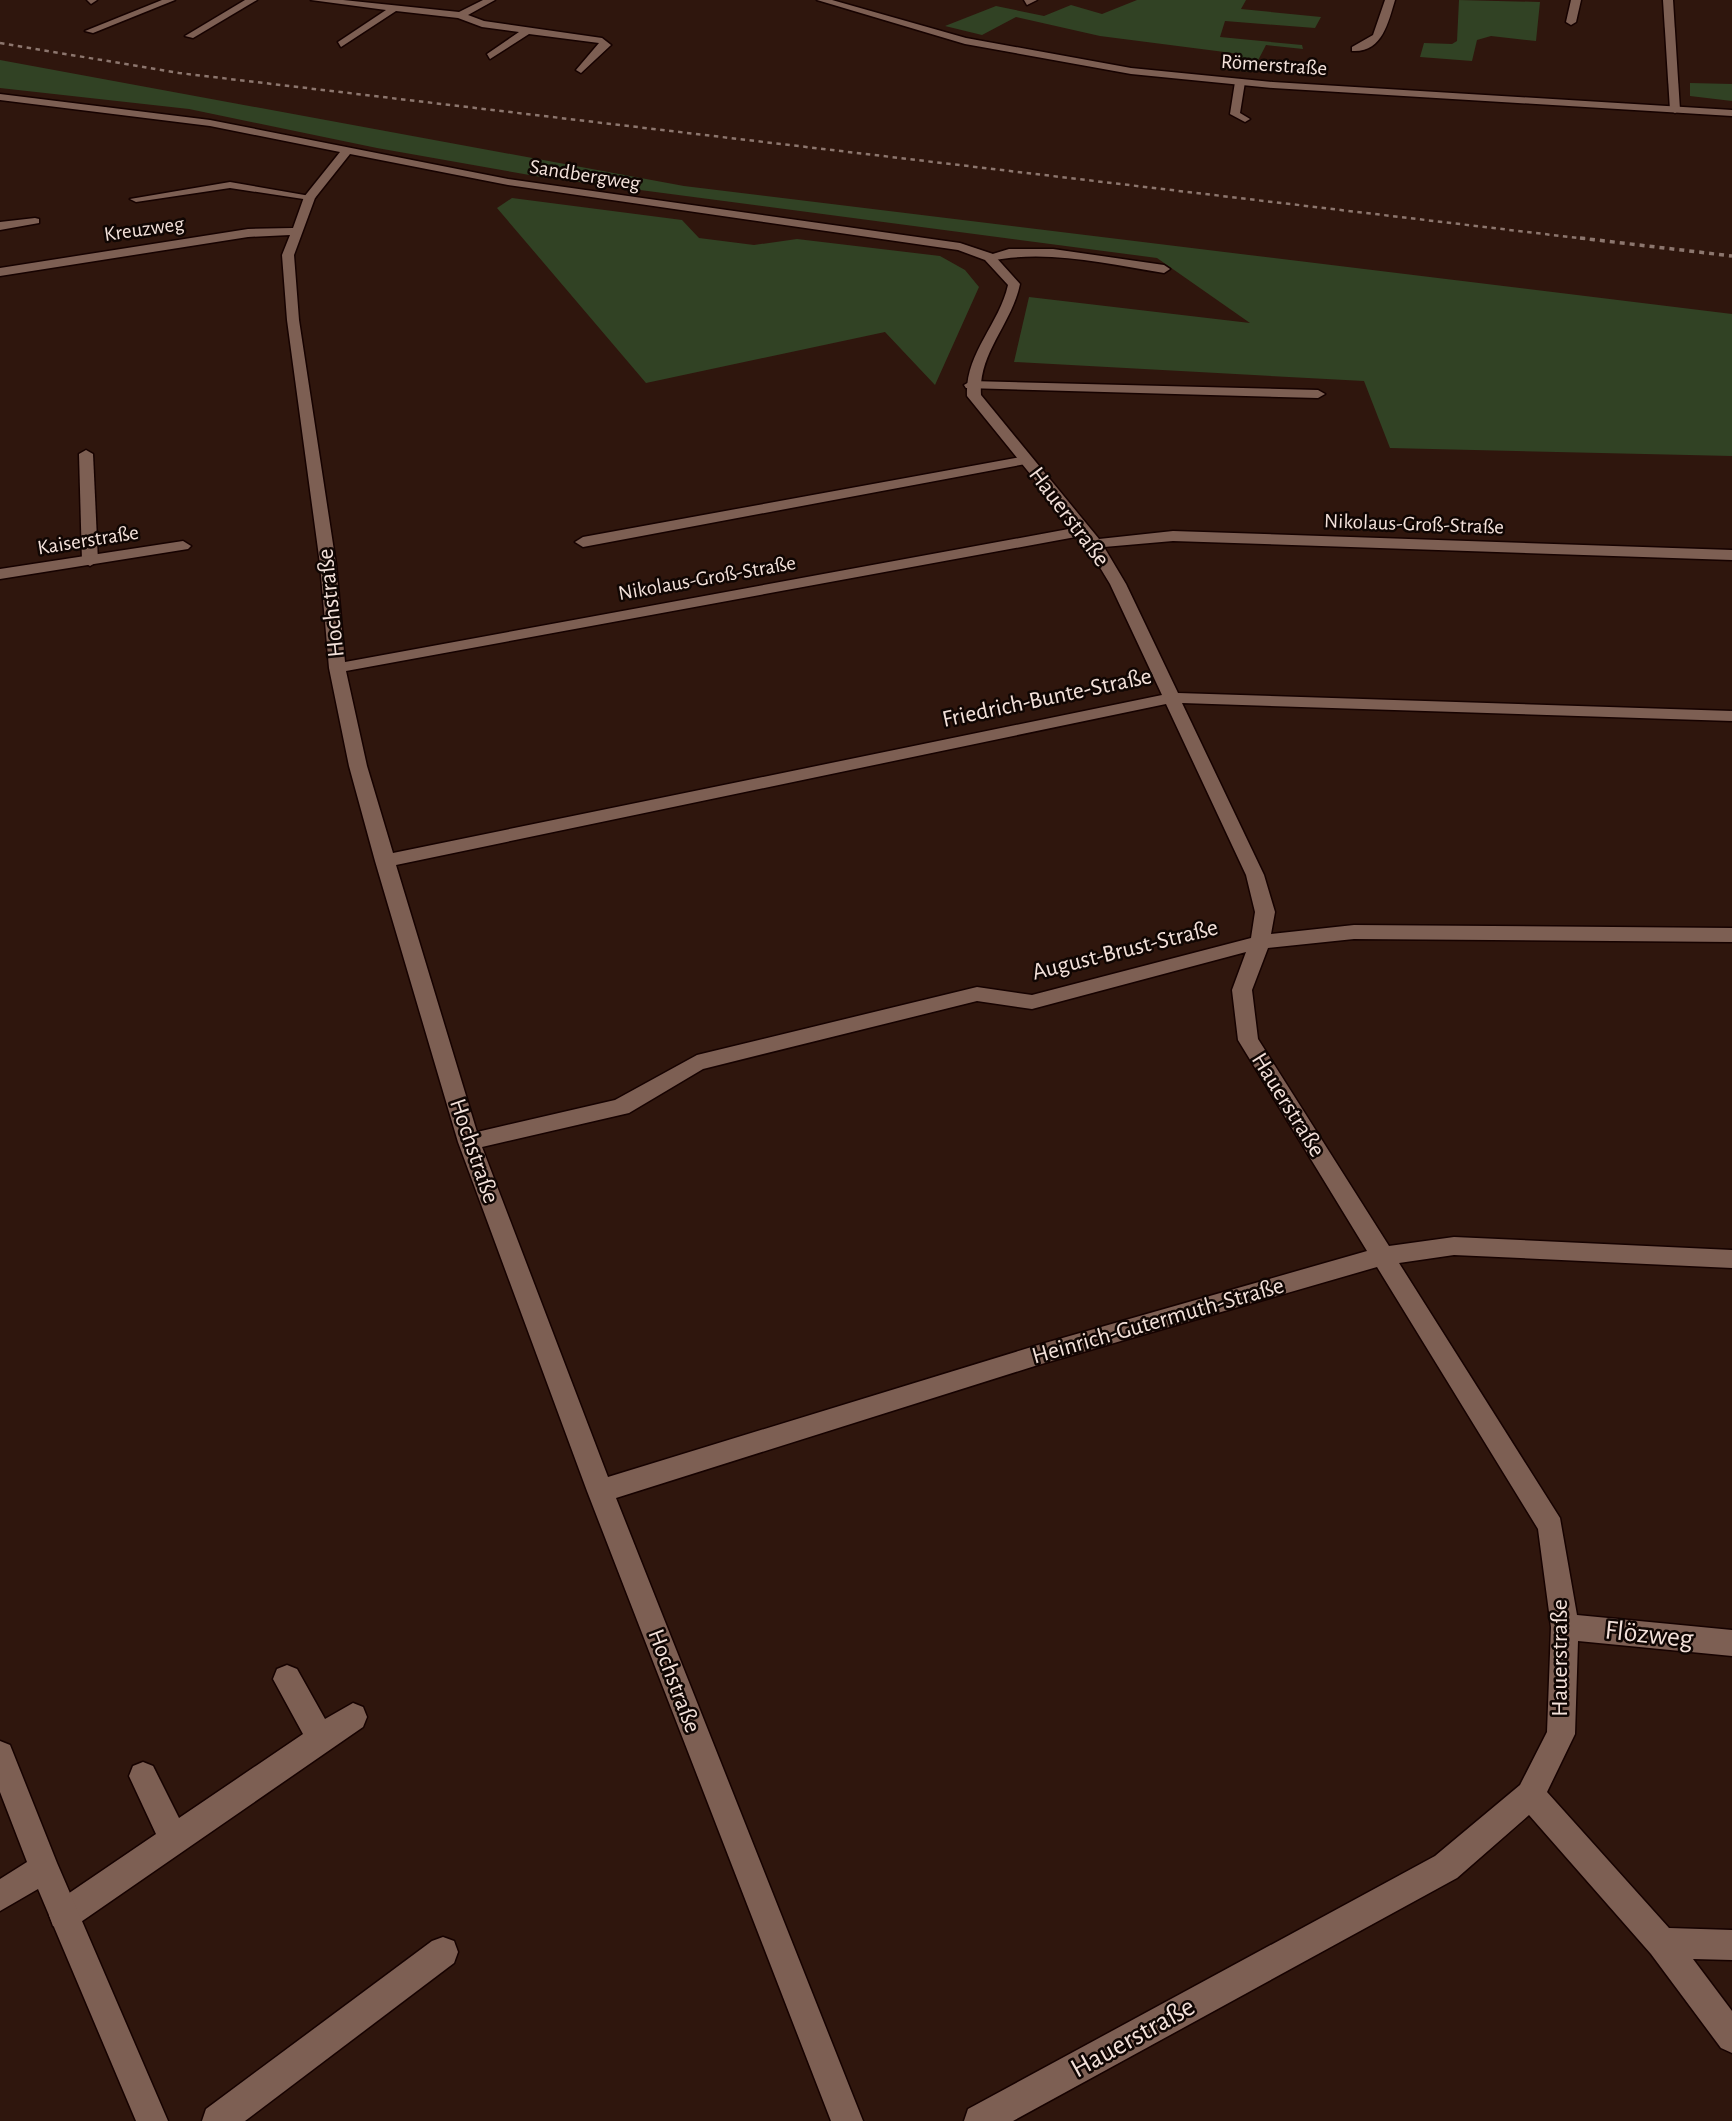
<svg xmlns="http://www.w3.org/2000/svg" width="1732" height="2121" viewBox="0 0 1732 2121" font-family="'Alegreya Sans',sans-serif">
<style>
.green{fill:#314224}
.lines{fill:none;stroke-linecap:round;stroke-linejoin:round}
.service-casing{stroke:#160200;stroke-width:3}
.minor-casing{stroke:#160200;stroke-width:3}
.secondary-casing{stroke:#160200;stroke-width:3}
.service{fill:#7d5f53;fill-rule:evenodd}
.minor{fill:#7d5f53;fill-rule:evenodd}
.secondary{fill:#7d5f53;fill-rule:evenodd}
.rail-far1{stroke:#8c766e;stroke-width:2.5;stroke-dasharray:4.5 4.5;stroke-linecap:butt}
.rail{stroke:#8c766e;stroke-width:3.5;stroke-dasharray:5 5;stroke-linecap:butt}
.labels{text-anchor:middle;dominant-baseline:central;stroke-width:5;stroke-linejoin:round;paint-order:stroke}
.far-street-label{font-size:21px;fill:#f3e1da;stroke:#100603}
.street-label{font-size:24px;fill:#f3e1da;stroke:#100603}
.near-street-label{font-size:28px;fill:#f3e1da;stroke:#100603}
</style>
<rect width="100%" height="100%" fill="#2f160d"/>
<g class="green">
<polygon points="1137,0 1246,0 1241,9 1321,17 1315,28 1225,21 1220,37 1302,45 1303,49 1266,45 1252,72 1224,69 1240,54 1100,36 1016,17 982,35 945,26 996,6 1044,16 1071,5 1102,14"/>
<polygon points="1459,0 1540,2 1536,41 1491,36 1477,40 1472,61 1420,57 1424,43 1452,44 1457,41"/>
<polygon points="0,60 684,186 1732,314 1732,456 1390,448 1364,381 1014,362 1029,297 1250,323 1157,258 541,177 377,148 189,109 0,88"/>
<polygon points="1690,83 1732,84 1732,101 1690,96"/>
<polygon points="512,198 682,220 699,238 754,245 797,239 940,256 965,270 979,287 935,385 885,332 646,383 497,208"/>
</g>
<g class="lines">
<g class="service-casing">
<g id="service">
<polygon points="87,0 97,0 91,4"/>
<polygon points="162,0 175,0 93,33 85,31"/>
<polygon points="1571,0 1581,0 1576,22 1571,25 1566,22"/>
<polygon points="1240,79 1245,82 1240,113 1250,119 1245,122 1230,114 1235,82"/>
<polygon points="230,182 316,197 310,200 230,188 136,202 130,199"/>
<polygon points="35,218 39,219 39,223 0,230 0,222"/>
<path d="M 1009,249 L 1053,249 L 1164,265 L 1170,269 L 1164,273 C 1106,264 1048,249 989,261 L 983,257 Z"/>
<polygon points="971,381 1318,390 1325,394 1318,398 966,388 964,385"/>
<polygon points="86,450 93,454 98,561 90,566 82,561 79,454"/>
<polygon points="1026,456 1033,460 1031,463 583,547 575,542 583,537"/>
<polygon points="287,1665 297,1669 325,1719 353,1703 363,1707 367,1717 363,1727 75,1926 64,1930 53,1926 49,1915 53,1904 156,1834 129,1776 133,1766 143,1762 153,1766 179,1818 303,1734 273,1679 277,1669"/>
<polygon points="443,1937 454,1941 458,1952 454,1963 245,2121 202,2121 206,2109 432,1941"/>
</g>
</g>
<g class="minor-casing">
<g id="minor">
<polygon points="245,0 257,0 193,38 185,36"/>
<polygon points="311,0 343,0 459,12 483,0 495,0 468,15 484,21 602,38 611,45 581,73 576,70 599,43 529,34 490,59 487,54 519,32 482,27 458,18 396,11 341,47 338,42 386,10"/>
<polygon points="1024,0 1037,0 1027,5"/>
<path d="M 1385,0 L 1395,0 C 1388,23 1382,53 1352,51 L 1352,47 L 1373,35 Z"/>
<polygon points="1663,0 1673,0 1680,110 1675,113 1670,110"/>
<path d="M 0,94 L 210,120 L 508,179 L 960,243 L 993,254 L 1020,284 C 1012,324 978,353 981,395 L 1099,539 L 1173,531 L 1732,550 L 1732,560 L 1173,541 L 1104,547 L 1126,584 L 1178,693 L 1732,711 L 1732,721 L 1182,703 L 1264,875 L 1275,912 L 1271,934 L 1354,925 L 1732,928 L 1732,942 L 1354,939 L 1268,948 L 1252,990 L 1258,1039 L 1389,1246 L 1454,1237 L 1732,1250 L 1732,1268 L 1454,1255 L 1399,1263 L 1560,1518 L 1577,1615 L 1732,1630 L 1732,1656 L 1578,1641 L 1575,1734 L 1547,1792 L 1669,1928 L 1732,1930 L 1732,1960 L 1693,1959 L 1732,2011 L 1732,2053 L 1721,2048 L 1651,1954 L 1529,1815 L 1457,1878 L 1013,2121 L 964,2121 L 968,2109 L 1435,1856 L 1520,1785 L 1547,1732 L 1551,1627 L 1538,1529 L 1377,1267 L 1038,1365 L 616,1498 L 863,2121 L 831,2121 L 587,1491 L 458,1142 L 375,861 L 349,766 L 329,668 L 320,564 L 287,320 L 282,255 L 290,235 L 248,237 L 0,276 L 0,268 L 248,229 L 293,228 L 304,197 L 340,152 L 210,126 L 0,100 ZM 350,154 L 508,185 L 958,250 L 985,260 L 1008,285 C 999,325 965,353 967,396 L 1074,528 L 345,662 L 336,564 L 299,320 L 294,255 L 315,198 ZM 1081,536 L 1110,584 L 1162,695 L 393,853 L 367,766 L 346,671 ZM 1166,704 L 1246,875 L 1255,912 L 1251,938 L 1032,995 L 977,987 L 697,1055 L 615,1100 L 477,1132 L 396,865 ZM 1246,952 L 1232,990 L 1238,1040 L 1367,1251 L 1038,1345 L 608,1477 L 482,1147 L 629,1113 L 703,1069 L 977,1001 L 1032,1009 Z"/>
<polygon points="183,541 191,546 188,549 0,579 0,569"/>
<polygon points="0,1741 10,1745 57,1863 168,2121 136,2121 38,1889 0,1911 0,1879 27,1862 0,1792"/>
</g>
</g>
<g class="secondary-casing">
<polygon id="secondary" points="817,0 832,0 966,38 1131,68 1273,82 1732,110 1732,116 1273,88 1131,74 965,44"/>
</g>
<use href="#service" class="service"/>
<use href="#minor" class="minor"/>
<use href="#secondary" class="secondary"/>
<polyline class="rail-far1" points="0,43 179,73 1595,240"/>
<polyline class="rail" points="1580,238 1732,256"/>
</g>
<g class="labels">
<g class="far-street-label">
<text transform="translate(1274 65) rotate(4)">Römerstraße</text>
<text transform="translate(585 175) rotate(9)">Sandbergweg</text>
<text transform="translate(144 229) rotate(-8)">Kreuzweg</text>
<text transform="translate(1414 524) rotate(2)">Nikolaus-Groß-Straße</text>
<text transform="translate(88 540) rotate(-9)">Kaiserstraße</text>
<text transform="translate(707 578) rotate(-10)">Nikolaus-Groß-Straße</text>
</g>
<g class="street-label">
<text transform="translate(1069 517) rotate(53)">Hauerstraße</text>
<text transform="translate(331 603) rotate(-96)">Hochstraße</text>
<text transform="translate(1047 698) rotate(-12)">Friedrich-Bunte-Straße</text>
<text transform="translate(1125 950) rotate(-14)">August-Brust-Straße</text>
<text transform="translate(1288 1105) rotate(58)">Hauerstraße</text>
<text transform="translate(474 1151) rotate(71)">Hochstraße</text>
<text transform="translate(1158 1321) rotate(-16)">Heinrich-Gutermuth-Straße</text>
<text transform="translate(1560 1658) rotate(-90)">Hauerstraße</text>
<text transform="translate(674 1681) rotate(69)">Hochstraße</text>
</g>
<g class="near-street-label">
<text transform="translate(1649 1635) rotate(6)">Flözweg</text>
<text transform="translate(1133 2038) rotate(-29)">Hauerstraße</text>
</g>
</g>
</svg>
